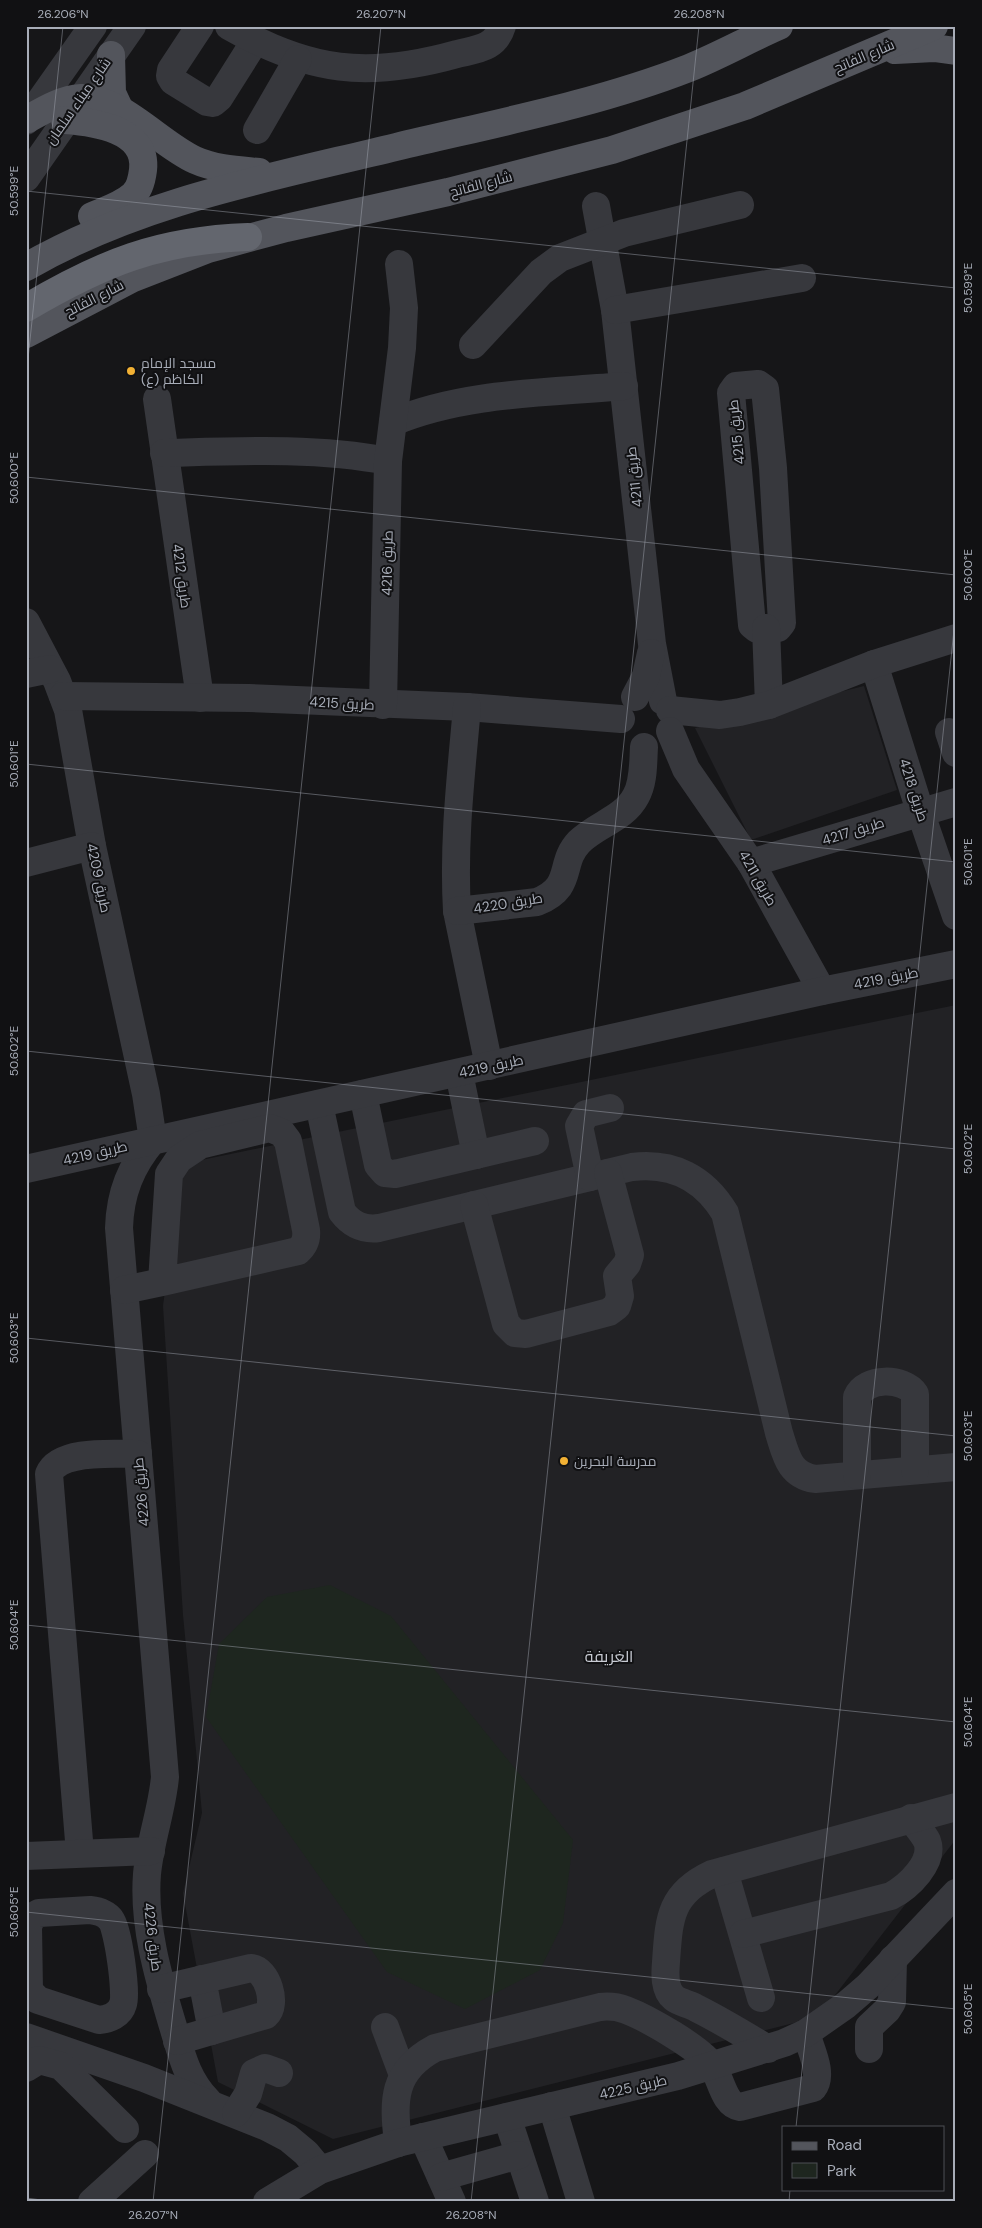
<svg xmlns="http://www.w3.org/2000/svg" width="982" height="2228" viewBox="0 0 982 2228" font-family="'DM Sans',Cairo,sans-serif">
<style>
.built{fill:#222225}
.green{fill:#1e261f}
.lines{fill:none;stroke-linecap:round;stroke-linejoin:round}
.minor{stroke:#37383d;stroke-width:28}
.major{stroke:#53555c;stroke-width:28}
.highway{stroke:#63666e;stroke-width:28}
.ticks{fill:none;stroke:#a8adb8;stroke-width:1;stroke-opacity:0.45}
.poi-dot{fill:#f2b134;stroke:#111113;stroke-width:2}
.labels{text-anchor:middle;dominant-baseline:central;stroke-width:4;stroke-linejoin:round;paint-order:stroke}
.street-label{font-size:14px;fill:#a8adb8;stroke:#111113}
.poi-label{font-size:14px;fill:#a8adb8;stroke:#111113;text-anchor:start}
.quarter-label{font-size:16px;fill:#c9ccd4;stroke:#111113}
.neatline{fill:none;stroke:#a8adb8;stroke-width:2}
.ticks-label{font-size:12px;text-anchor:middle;fill:#a8adb8}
</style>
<rect width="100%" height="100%" fill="#161618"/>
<g class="built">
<polygon points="864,686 897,790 751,840 695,728"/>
<polygon points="956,1005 956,1839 818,2017 333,2139 218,2082 183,1893 202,1813 183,1615 163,1306 182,1164"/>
</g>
<polygon class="green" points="330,1585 391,1616 573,1840 563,1923 540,1970 465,2009 387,1972 206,1717 219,1644 267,1597"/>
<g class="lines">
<g class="minor">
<polyline points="200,26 171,70 170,76 173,81 207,102 213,103 219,98 255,41"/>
<path d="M 229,26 C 309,72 368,79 457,54 C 477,49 495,49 502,26"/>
<polyline points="26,121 93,26"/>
<polyline points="257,130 298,59"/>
<polyline points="26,178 132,26"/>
<polyline points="596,206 615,310 652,644 663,701"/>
<polyline points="615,310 802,278"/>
<polyline points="473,345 541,272 560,258 624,233 740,205"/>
<polygon points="758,384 765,389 773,468 782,623 778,628 757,629 752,625 731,393 736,386"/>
<polyline points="157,399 200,698"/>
<path d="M 393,422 C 465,392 547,393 624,386"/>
<path d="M 164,453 C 238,451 315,447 388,461"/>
<polyline points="26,622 57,681 68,710 92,846 146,1094 153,1140"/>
<polyline points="766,628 769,705"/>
<polyline points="874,664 920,811 956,916"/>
<polyline points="26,674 50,669"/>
<polyline points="63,696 249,698 467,707 621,719"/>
<polyline points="635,697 646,676 651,653"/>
<polyline points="383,705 388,461 402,348 404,308 399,264"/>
<path d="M 467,707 C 461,775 453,842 457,911 L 489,1066"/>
<polyline points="670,710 720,715 740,712 769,705 874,664 956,638"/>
<polyline points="670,731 686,769 751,863 822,991"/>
<polyline points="949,732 956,753"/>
<polyline points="26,863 92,846"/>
<polyline points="751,863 956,802"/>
<path d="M 457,911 L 537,902 C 575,887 558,864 579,842 C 597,824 624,819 636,796 C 644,782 643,762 644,747"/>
<polyline points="459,1073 476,1155"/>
<polyline points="363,1094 378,1165 385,1173 395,1174 535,1141"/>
<path d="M 319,1104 L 342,1212 C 352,1225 363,1230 379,1228 L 632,1167 C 673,1162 704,1178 725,1213 L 779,1433 C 786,1455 789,1475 815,1479 L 956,1467"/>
<path d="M 153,1140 C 131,1166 120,1193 119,1228 L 165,1777 C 162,1810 150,1841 147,1874 C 143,1924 158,1976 172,2023 C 181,2052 186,2079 208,2101"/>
<polyline points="26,1169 822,991 956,964"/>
<polyline points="590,1177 579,1126 586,1114 610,1108"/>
<polyline points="474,1205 506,1324 515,1333 526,1334 609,1312 617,1306 620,1296 617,1276 627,1264 630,1255 608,1173"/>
<path d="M 124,1290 L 162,1282 L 298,1251 C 305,1245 307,1239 306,1230 L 288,1141 L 282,1133 L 270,1128 L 200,1145 L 179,1159 L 169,1174 L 162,1282"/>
<path d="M 857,1475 L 857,1397 C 865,1377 904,1377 915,1394 L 915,1470"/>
<path d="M 80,1853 L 49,1474 C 59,1449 114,1454 138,1454"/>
<polyline points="26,1856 151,1851"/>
<polyline points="724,1871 761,1998"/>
<path d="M 90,1910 C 99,1911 106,1913 111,1920 C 118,1929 127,1993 123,2004 C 120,2015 109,2019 99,2020 L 38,2000 L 29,1991 L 28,1926 L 32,1917 L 39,1913 Z"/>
<path d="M 743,1934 L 891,1896 C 908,1887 935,1862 927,1841 C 923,1833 916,1826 911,1818"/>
<polyline points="202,1979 212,2031"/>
<path d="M 161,1989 L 251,1968 C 267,1969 278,2004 266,2015 L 177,2041"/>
<polyline points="385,2027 403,2075"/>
<polyline points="26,2037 144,2078 267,2127 288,2138 306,2153 320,2170"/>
<path d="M 768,2049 C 745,2035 722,2021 698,2009 C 691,2004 680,2003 674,1998 C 664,1990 665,1973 666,1962 C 669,1920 669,1894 712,1874 L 956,1807"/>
<polyline points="869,2049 869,2027 887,2010 892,2002 893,1959"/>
<polyline points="26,2068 39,2060 61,2066 125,2129"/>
<polyline points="552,2106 581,2202"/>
<polyline points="236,2113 248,2094 254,2073 265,2068 279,2073"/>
<polyline points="507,2117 535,2202"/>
<polyline points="423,2137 452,2202"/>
<path d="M 398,2143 C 393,2100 392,2071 435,2048 L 600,2007 C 609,2006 618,2007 626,2010 C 647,2018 702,2049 713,2067 C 721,2079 724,2105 740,2107 L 813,2088 C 824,2074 810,2048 806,2033"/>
<polyline points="441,2177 519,2155"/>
<polyline points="92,2202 145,2154"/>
<polyline points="267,2202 320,2170 398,2143 678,2076 784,2043 806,2033 846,2005 868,1986 956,1893"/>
</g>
<g class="major">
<polyline points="895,50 934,48 956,51"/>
<polyline points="111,55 112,93 120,110"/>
<path d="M 28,119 C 44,110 62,99 81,98 C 120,97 161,145 195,160 C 215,169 237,170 259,172"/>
<path d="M 65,120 C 93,122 148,129 143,170 C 142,178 140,189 133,195 C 122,205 106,210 92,216"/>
<path d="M 26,267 C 141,201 269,178 396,147 C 492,124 597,104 689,68 C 719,56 749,39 779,26"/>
<polyline points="26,334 131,279 208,249 286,228 448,192 612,150 745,106 934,26"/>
</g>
<path class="highway" d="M 26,308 C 102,263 159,240 248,237"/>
</g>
<path class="ticks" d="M 26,191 L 956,288M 26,378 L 63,26M 26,477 L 956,575M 26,764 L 956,862M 26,1051 L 956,1149M 26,1338 L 956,1436M 26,1625 L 956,1722M 26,1912 L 956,2009M 796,2127 L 956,611M 26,2198 L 57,2202M 153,2202 L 381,26M 471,2202 L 699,26M 789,2202 L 790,2189"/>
<g class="poi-dot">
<circle cx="131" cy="371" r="5"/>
<circle cx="564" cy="1461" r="5"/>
</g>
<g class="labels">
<g class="street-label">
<text transform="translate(864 56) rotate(-23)">شارع الفاتح</text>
<text transform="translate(78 101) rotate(-55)">شارع ميناء سلمان</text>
<text transform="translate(481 184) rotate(-15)">شارع الفاتح</text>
<text transform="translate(94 298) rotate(-27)">شارع الفاتح</text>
<text transform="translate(736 432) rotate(-96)">طريق 4215</text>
<text transform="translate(634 477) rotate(-96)">طريق 4211</text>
<text transform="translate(387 563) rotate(-89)">طريق 4216</text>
<text transform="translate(182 576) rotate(82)">طريق 4212</text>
<text transform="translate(342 703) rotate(3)">طريق 4215</text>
<text transform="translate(914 790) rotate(72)">طريق 4218</text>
<text transform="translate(853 831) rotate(-17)">طريق 4217</text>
<text transform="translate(99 878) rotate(78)">طريق 4209</text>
<text transform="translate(758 878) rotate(60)">طريق 4211</text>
<text transform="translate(508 903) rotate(-9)">طريق 4220</text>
<text transform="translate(886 978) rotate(-11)">طريق 4219</text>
<text transform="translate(491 1066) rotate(-12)">طريق 4219</text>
<text transform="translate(95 1153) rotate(-13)">طريق 4219</text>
<text transform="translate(141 1492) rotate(-95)">طريق 4226</text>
<text transform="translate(153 1937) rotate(83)">طريق 4226</text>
<text transform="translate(633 2087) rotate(-13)">طريق 4225</text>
</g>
<g class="poi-label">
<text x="141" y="363">مسجد الإمام<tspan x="141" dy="16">الكاظم (ع)</tspan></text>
<text x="574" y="1461">مدرسة البحرين</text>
</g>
<g class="quarter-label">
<text x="609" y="1656">الغريفة</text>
</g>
</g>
<rect width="982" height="2228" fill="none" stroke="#111113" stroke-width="55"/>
<rect x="782" y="2126" width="162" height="65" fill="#111113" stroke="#4d4f55"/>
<rect x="792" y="2142" width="25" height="8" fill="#53555c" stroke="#4d4f55"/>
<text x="827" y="2150" font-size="15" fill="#a8adb8">Road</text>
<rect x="792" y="2163" width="25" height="15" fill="#1e261f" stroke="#4d4f55"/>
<text x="827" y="2176" font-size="15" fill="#a8adb8">Park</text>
<rect x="28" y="28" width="926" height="2172" class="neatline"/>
<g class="ticks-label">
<text x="63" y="18">26.206°N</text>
<text x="381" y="18">26.207°N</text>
<text x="699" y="18">26.208°N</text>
<text transform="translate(14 191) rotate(-90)" y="4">50.599°E</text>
<text transform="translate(968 288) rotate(-90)" y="4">50.599°E</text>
<text transform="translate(14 478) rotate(-90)" y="4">50.600°E</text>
<text transform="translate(968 575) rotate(-90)" y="4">50.600°E</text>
<text transform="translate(14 764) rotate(-90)" y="4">50.601°E</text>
<text transform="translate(968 862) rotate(-90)" y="4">50.601°E</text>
<text transform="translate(14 1051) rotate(-90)" y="4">50.602°E</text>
<text transform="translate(968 1149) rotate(-90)" y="4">50.602°E</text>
<text transform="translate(14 1338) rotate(-90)" y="4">50.603°E</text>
<text transform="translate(968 1436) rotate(-90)" y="4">50.603°E</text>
<text transform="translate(14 1625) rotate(-90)" y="4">50.604°E</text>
<text transform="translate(968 1722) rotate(-90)" y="4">50.604°E</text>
<text transform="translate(14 1912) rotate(-90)" y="4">50.605°E</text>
<text transform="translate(968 2009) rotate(-90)" y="4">50.605°E</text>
<text x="153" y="2219">26.207°N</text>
<text x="471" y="2219">26.208°N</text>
</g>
</svg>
